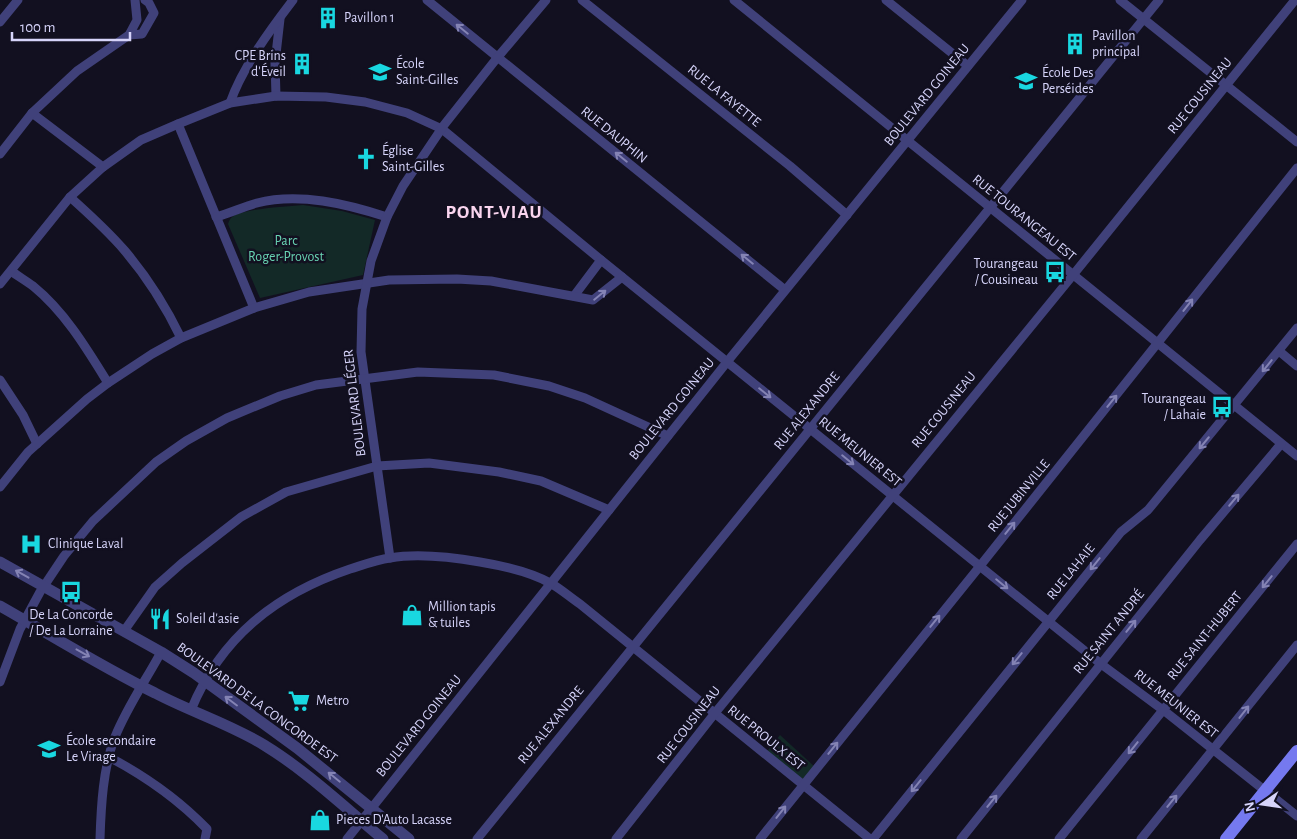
<svg xmlns="http://www.w3.org/2000/svg" width="1297" height="839" viewBox="0 0 1297 839" font-family="'Alegreya Sans',sans-serif">
<style>
.green{fill:#132927}
.lines{fill:none;stroke-linecap:round;stroke-linejoin:round}
.minor{stroke:#40417a;stroke-width:9}
.tertiary{stroke:#40417a;stroke-width:11}
.secondary{stroke:#7579ef;stroke-width:12}
.oneway{stroke:#8483b4}
.labels{text-anchor:middle;dominant-baseline:central;stroke-width:5;stroke-linejoin:round;paint-order:stroke}
.poi-label{font-size:14px;fill:#d6d4fa;stroke:#121020;text-anchor:start}
.street-label{font-size:14px;fill:#d6d4fa;stroke:#121020}
.park-label{font-size:14px;fill:#68d2b2;stroke:#121020}
.district-label{font-size:19px;font-weight:bold;letter-spacing:1px;fill:#fad5ef;stroke:#121020}
</style>
<rect width="100%" height="100%" fill="#121020"/>
<g class="green">
<path d="M 303,205 L 342,211 L 375,220 L 363,275 L 260,298 L 228,224 C 229,220 231,217 235,215 C 253,208 283,207 303,205 Z"/>
<polygon points="780,735 816,768 802,785 765,754"/>
</g>
<g class="lines">
<g class="minor">
<polyline points="427,0 785,290"/>
<polyline points="582,0 790,166 847,215"/>
<polyline points="734,0 1297,456"/>
<polyline points="886,0 968,66"/>
<polyline points="1120,0 1297,142"/>
<polyline points="0,22 18,0"/>
<polyline points="129,35 142,34 154,13 149,3 145,0"/>
<polyline points="276,96 275,63 280,19"/>
<path d="M 230,103 C 242,68 270,30 293,0"/>
<polyline points="32,113 103,167"/>
<polyline points="178,124 254,308"/>
<polyline points="0,154 32,113 77,71 129,35 137,20 135,0"/>
<path d="M 70,197 C 89,214 108,231 125,251 C 147,277 166,307 181,338"/>
<path d="M 216,217 C 230,213 243,207 257,203 C 299,192 347,204 387,217"/>
<path d="M 11,271 C 18,276 26,281 33,286 C 65,312 87,349 108,383"/>
<polyline points="0,284 70,197 103,167 141,140 178,124 230,103 276,96 326,97 365,102 407,113 442,129 601,260 1101,664 1167,713 1297,816"/>
<polyline points="574,296 601,260"/>
<polyline points="1279,351 1297,366"/>
<polyline points="0,380 23,415 37,444"/>
<polyline points="0,487 28,452 87,399 108,383 152,354 181,338 254,308 309,292 389,280 457,279 491,281 593,300 622,277"/>
<polyline points="390,558 361,352 362,309 371,261 387,217 403,186 444,125 497,58 546,0"/>
<polyline points="124,631 155,587 182,563 241,517 286,492 377,466 429,463 499,472 541,481 609,510"/>
<polyline points="0,682 20,629 40,592 64,556 93,521 156,462 186,441 227,418 280,396 316,385 418,372 494,375 549,386 585,398 668,436"/>
<path d="M 191,710 C 221,637 276,594 350,569 C 363,565 376,560 390,558 C 419,553 451,557 480,562 C 504,566 531,572 552,584 C 562,590 571,598 580,604 L 870,839"/>
<path d="M 109,757 C 145,776 179,800 207,829 L 205,839"/>
<path d="M 100,839 C 101,807 103,767 115,737 C 127,707 146,680 161,652"/>
<polyline points="347,839 731,357 1022,0"/>
<polyline points="477,839 1159,0"/>
<polyline points="616,839 715,713 1073,275 1295,0"/>
<polyline points="760,839 980,566 1297,168"/>
<polyline points="873,839 1121,532 1148,510 1297,328"/>
<polyline points="961,839 1200,540 1281,444"/>
<polyline points="1059,839 1297,544"/>
<polyline points="1141,839 1297,645"/>
</g>
<g class="tertiary">
<polyline points="0,562 161,652 194,673 297,748 409,839"/>
<path d="M 0,606 C 51,635 102,667 155,693 C 191,712 230,724 264,745 C 308,772 344,807 383,839"/>
</g>
<polyline class="secondary" points="1226,839 1297,751"/>
</g>
<defs><path id="oneway-shaft" d="M-6 0H5M1.5-3L5.5 0L1.5 3" fill="none" stroke-width="1.6" stroke-linecap="round" stroke-linejoin="round" transform="scale(1.25)"/></defs>
<g class="oneway">
<use href="#oneway-shaft" transform="translate(462 29) rotate(-141)"/>
<use href="#oneway-shaft" transform="translate(621 157) rotate(-141)"/>
<use href="#oneway-shaft" transform="translate(747 259) rotate(-141)"/>
<use href="#oneway-shaft" transform="translate(600 295) rotate(-39)"/>
<use href="#oneway-shaft" transform="translate(1188 305) rotate(-52)"/>
<use href="#oneway-shaft" transform="translate(1267 366) rotate(129)"/>
<use href="#oneway-shaft" transform="translate(765 393) rotate(39)"/>
<use href="#oneway-shaft" transform="translate(1112 401) rotate(-51)"/>
<use href="#oneway-shaft" transform="translate(1204 443) rotate(130)"/>
<use href="#oneway-shaft" transform="translate(848 460) rotate(39)"/>
<use href="#oneway-shaft" transform="translate(1234 500) rotate(-50)"/>
<use href="#oneway-shaft" transform="translate(1010 528) rotate(-51)"/>
<use href="#oneway-shaft" transform="translate(1095 564) rotate(129)"/>
<use href="#oneway-shaft" transform="translate(22 574) rotate(-151)"/>
<use href="#oneway-shaft" transform="translate(1267 582) rotate(129)"/>
<use href="#oneway-shaft" transform="translate(1002 584) rotate(39)"/>
<use href="#oneway-shaft" transform="translate(935 621) rotate(-51)"/>
<use href="#oneway-shaft" transform="translate(1131 626) rotate(-51)"/>
<use href="#oneway-shaft" transform="translate(83 653) rotate(29)"/>
<use href="#oneway-shaft" transform="translate(1017 659) rotate(129)"/>
<use href="#oneway-shaft" transform="translate(231 701) rotate(-143)"/>
<use href="#oneway-shaft" transform="translate(1244 712) rotate(-52)"/>
<use href="#oneway-shaft" transform="translate(833 748) rotate(-51)"/>
<use href="#oneway-shaft" transform="translate(1133 748) rotate(129)"/>
<use href="#oneway-shaft" transform="translate(334 777) rotate(-141)"/>
<use href="#oneway-shaft" transform="translate(916 786) rotate(129)"/>
<use href="#oneway-shaft" transform="translate(992 801) rotate(-51)"/>
<use href="#oneway-shaft" transform="translate(1172 801) rotate(-51)"/>
<use href="#oneway-shaft" transform="translate(781 812) rotate(-52)"/>
</g>
<defs>
<g id="building-bare" transform="scale(1.725)"><path d="M-4-6H4V6H1V3H-1V6H-4ZM-2.5-4.3h1.7v1.8h-1.7ZM.8-4.3h1.7v1.8H.8ZM-2.5-1h1.7V.8h-1.7ZM.8-1h1.7V.8H.8Z" fill="#19d7e0" stroke="#121020" stroke-width="2.5" paint-order="stroke"/></g>
<g id="school-bare" transform="scale(1.725)"><path d="M0-5L7-2L0 1L-7-2ZM-4 1L0 2.5L4 1V4Q0 6-4 4Z" fill="#19d7e0" stroke="#121020" stroke-width="2.5" paint-order="stroke"/></g>
<g id="church-bare" transform="scale(1.725)"><path d="M-1.2-6h2.4v3.5h3.3v2.4h-3.3V6h-2.4V-.1h-3.3v-2.4h3.3Z" fill="#19d7e0" stroke="#121020" stroke-width="2.5" paint-order="stroke"/></g>
<g id="bus-bare" transform="scale(1.725)"><path d="M-5-6H5V4H4V6H2V4H-2V6H-4V4H-5ZM-3.5-4V0h7V-4ZM-3.5 1.2v1.5H-2V1.2ZM2 1.2v1.5H3.5V1.2Z" fill="#19d7e0" stroke="#121020" stroke-width="2.5" paint-order="stroke"/></g>
<g id="hospital-bare" transform="scale(1.725)"><path d="M-5-5h3v3.5h4V-5h3V5h-3V1.5h-4V5h-3Z" fill="#19d7e0" stroke="#121020" stroke-width="2.5" paint-order="stroke"/></g>
<g id="shop-bare" transform="scale(1.725)"><path d="M-5-2.5h2.3a2.7 3.5 0 0 1 5.4 0H5L5.5 6h-11ZM-1.5-2.5h3a1.5 2.3 0 0 0-3 0Z" fill="#19d7e0" stroke="#121020" stroke-width="2.5" paint-order="stroke"/></g>
<g id="restaurant-bare" transform="scale(1.725)"><path d="M-5-6h1v4h1v-4h1v4h1v-4h1v5L-1.5 .5V6h-2V.5L-5-1ZM5-6V6H3V1.5H1.5Q1.5-4 5-6Z" fill="#19d7e0" stroke="#121020" stroke-width="2.5" paint-order="stroke"/></g>
<g id="supermarket-bare" transform="scale(1.725)"><path d="M-6-5.5h2.5l.6 2H6L4.5 2H-2.5L-4.4-4H-6ZM-1.5 3.2a1.3 1.3 0 1 0 .1 0ZM3 3.2a1.3 1.3 0 1 0 .1 0Z" fill="#19d7e0" stroke="#121020" stroke-width="2.5" paint-order="stroke"/></g>
</defs>
<g fill-rule="evenodd">
<use href="#building-bare" x="328" y="18"/>
<use href="#building-bare" x="1075" y="44"/>
<use href="#building-bare" x="302" y="64"/>
<use href="#school-bare" x="380" y="72"/>
<use href="#school-bare" x="1026" y="81"/>
<use href="#church-bare" x="366" y="159"/>
<use href="#bus-bare" x="1055" y="272"/>
<use href="#bus-bare" x="1222" y="407"/>
<use href="#hospital-bare" x="31" y="544"/>
<use href="#bus-bare" x="71" y="592"/>
<use href="#shop-bare" x="412" y="615"/>
<use href="#restaurant-bare" x="160" y="619"/>
<use href="#supermarket-bare" x="299" y="701"/>
<use href="#school-bare" x="49" y="749"/>
<use href="#shop-bare" x="320" y="820"/>
</g>
<g class="labels">
<g class="poi-label">
<text x="344" y="18">Pavillon 1</text>
<text x="1092" y="36">Pavillon<tspan x="1092" dy="16">principal</tspan></text>
<text x="286" y="56" text-anchor="end">CPE Brins<tspan x="286" dy="16">d'Éveil</tspan></text>
<text x="396" y="64">École<tspan x="396" dy="16">Saint-Gilles</tspan></text>
<text x="1042" y="73">École Des<tspan x="1042" dy="16">Perséides</tspan></text>
<text x="382" y="151">Église<tspan x="382" dy="16">Saint-Gilles</tspan></text>
<text x="1038" y="264" text-anchor="end">Tourangeau<tspan x="1038" dy="16">/ Cousineau</tspan></text>
<text x="1206" y="399" text-anchor="end">Tourangeau<tspan x="1206" dy="16">/ Lahaie</tspan></text>
<text x="48" y="544">Clinique Laval</text>
<text x="428" y="607">Million tapis<tspan x="428" dy="16">&amp; tuiles</tspan></text>
<text x="71" y="615" text-anchor="middle">De La Concorde<tspan x="71" dy="16">/ De La Lorraine</tspan></text>
<text x="176" y="619">Soleil d'asie</text>
<text x="316" y="701">Metro</text>
<text x="66" y="741">École secondaire<tspan x="66" dy="16">Le Virage</tspan></text>
<text x="336" y="820">Pieces D'Auto Lacasse</text>
</g>
<g class="street-label">
<text transform="translate(927 95) rotate(-51)">BOULEVARD GOINEAU</text>
<text transform="translate(724 96) rotate(39)">RUE LA FAYETTE</text>
<text transform="translate(1200 96) rotate(-51)">RUE COUSINEAU</text>
<text transform="translate(614 135) rotate(39)">RUE DAUPHIN</text>
<text transform="translate(1024 218) rotate(39)">RUE TOURANGEAU EST</text>
<text transform="translate(355 403) rotate(-97)">BOULEVARD LÉGER</text>
<text transform="translate(672 409) rotate(-51)">BOULEVARD GOINEAU</text>
<text transform="translate(944 410) rotate(-51)">RUE COUSINEAU</text>
<text transform="translate(807 411) rotate(-51)">RUE ALEXANDRE</text>
<text transform="translate(860 452) rotate(39)">RUE MEUNIER EST</text>
<text transform="translate(1019 496) rotate(-51)">RUE JUBINVILLE</text>
<text transform="translate(1071 572) rotate(-51)">RUE LAHAIE</text>
<text transform="translate(1109 632) rotate(-51)">RUE SAINT ANDRÉ</text>
<text transform="translate(1205 636) rotate(-51)">RUE SAINT-HUBERT</text>
<text transform="translate(257 703) rotate(36)">BOULEVARD DE LA CONCORDE EST</text>
<text transform="translate(1176 704) rotate(38)">RUE MEUNIER EST</text>
<text transform="translate(551 725) rotate(-51)">RUE ALEXANDRE</text>
<text transform="translate(689 725) rotate(-52)">RUE COUSINEAU</text>
<text transform="translate(419 726) rotate(-51)">BOULEVARD GOINEAU</text>
<text transform="translate(766 738) rotate(39)">RUE PROULX EST</text>
</g>
<g class="park-label">
<text x="286" y="241">Parc<tspan x="286" dy="16">Roger-Provost</tspan></text>
</g>
<g class="district-label">
<text x="494" y="212">PONT-VIAU</text>
</g>
</g>
<g transform="translate(1262 804) rotate(257)" stroke="#121020" stroke-width="4" paint-order="stroke">
<path d="M0-4L9 19L0 12L-9 19Z" fill="#d6d4fa"/>
<text y="-8" font-size="14" font-weight="bold" text-anchor="middle" fill="#d6d4fa">N</text>
</g>
<path d="M12 32v8h118v-8" fill="none" stroke="#d6d4fa" stroke-width="2.5"/>
<text x="20" y="32" font-size="15" fill="#d6d4fa" stroke="#121020" stroke-width="4" paint-order="stroke">100 m</text>
</svg>
